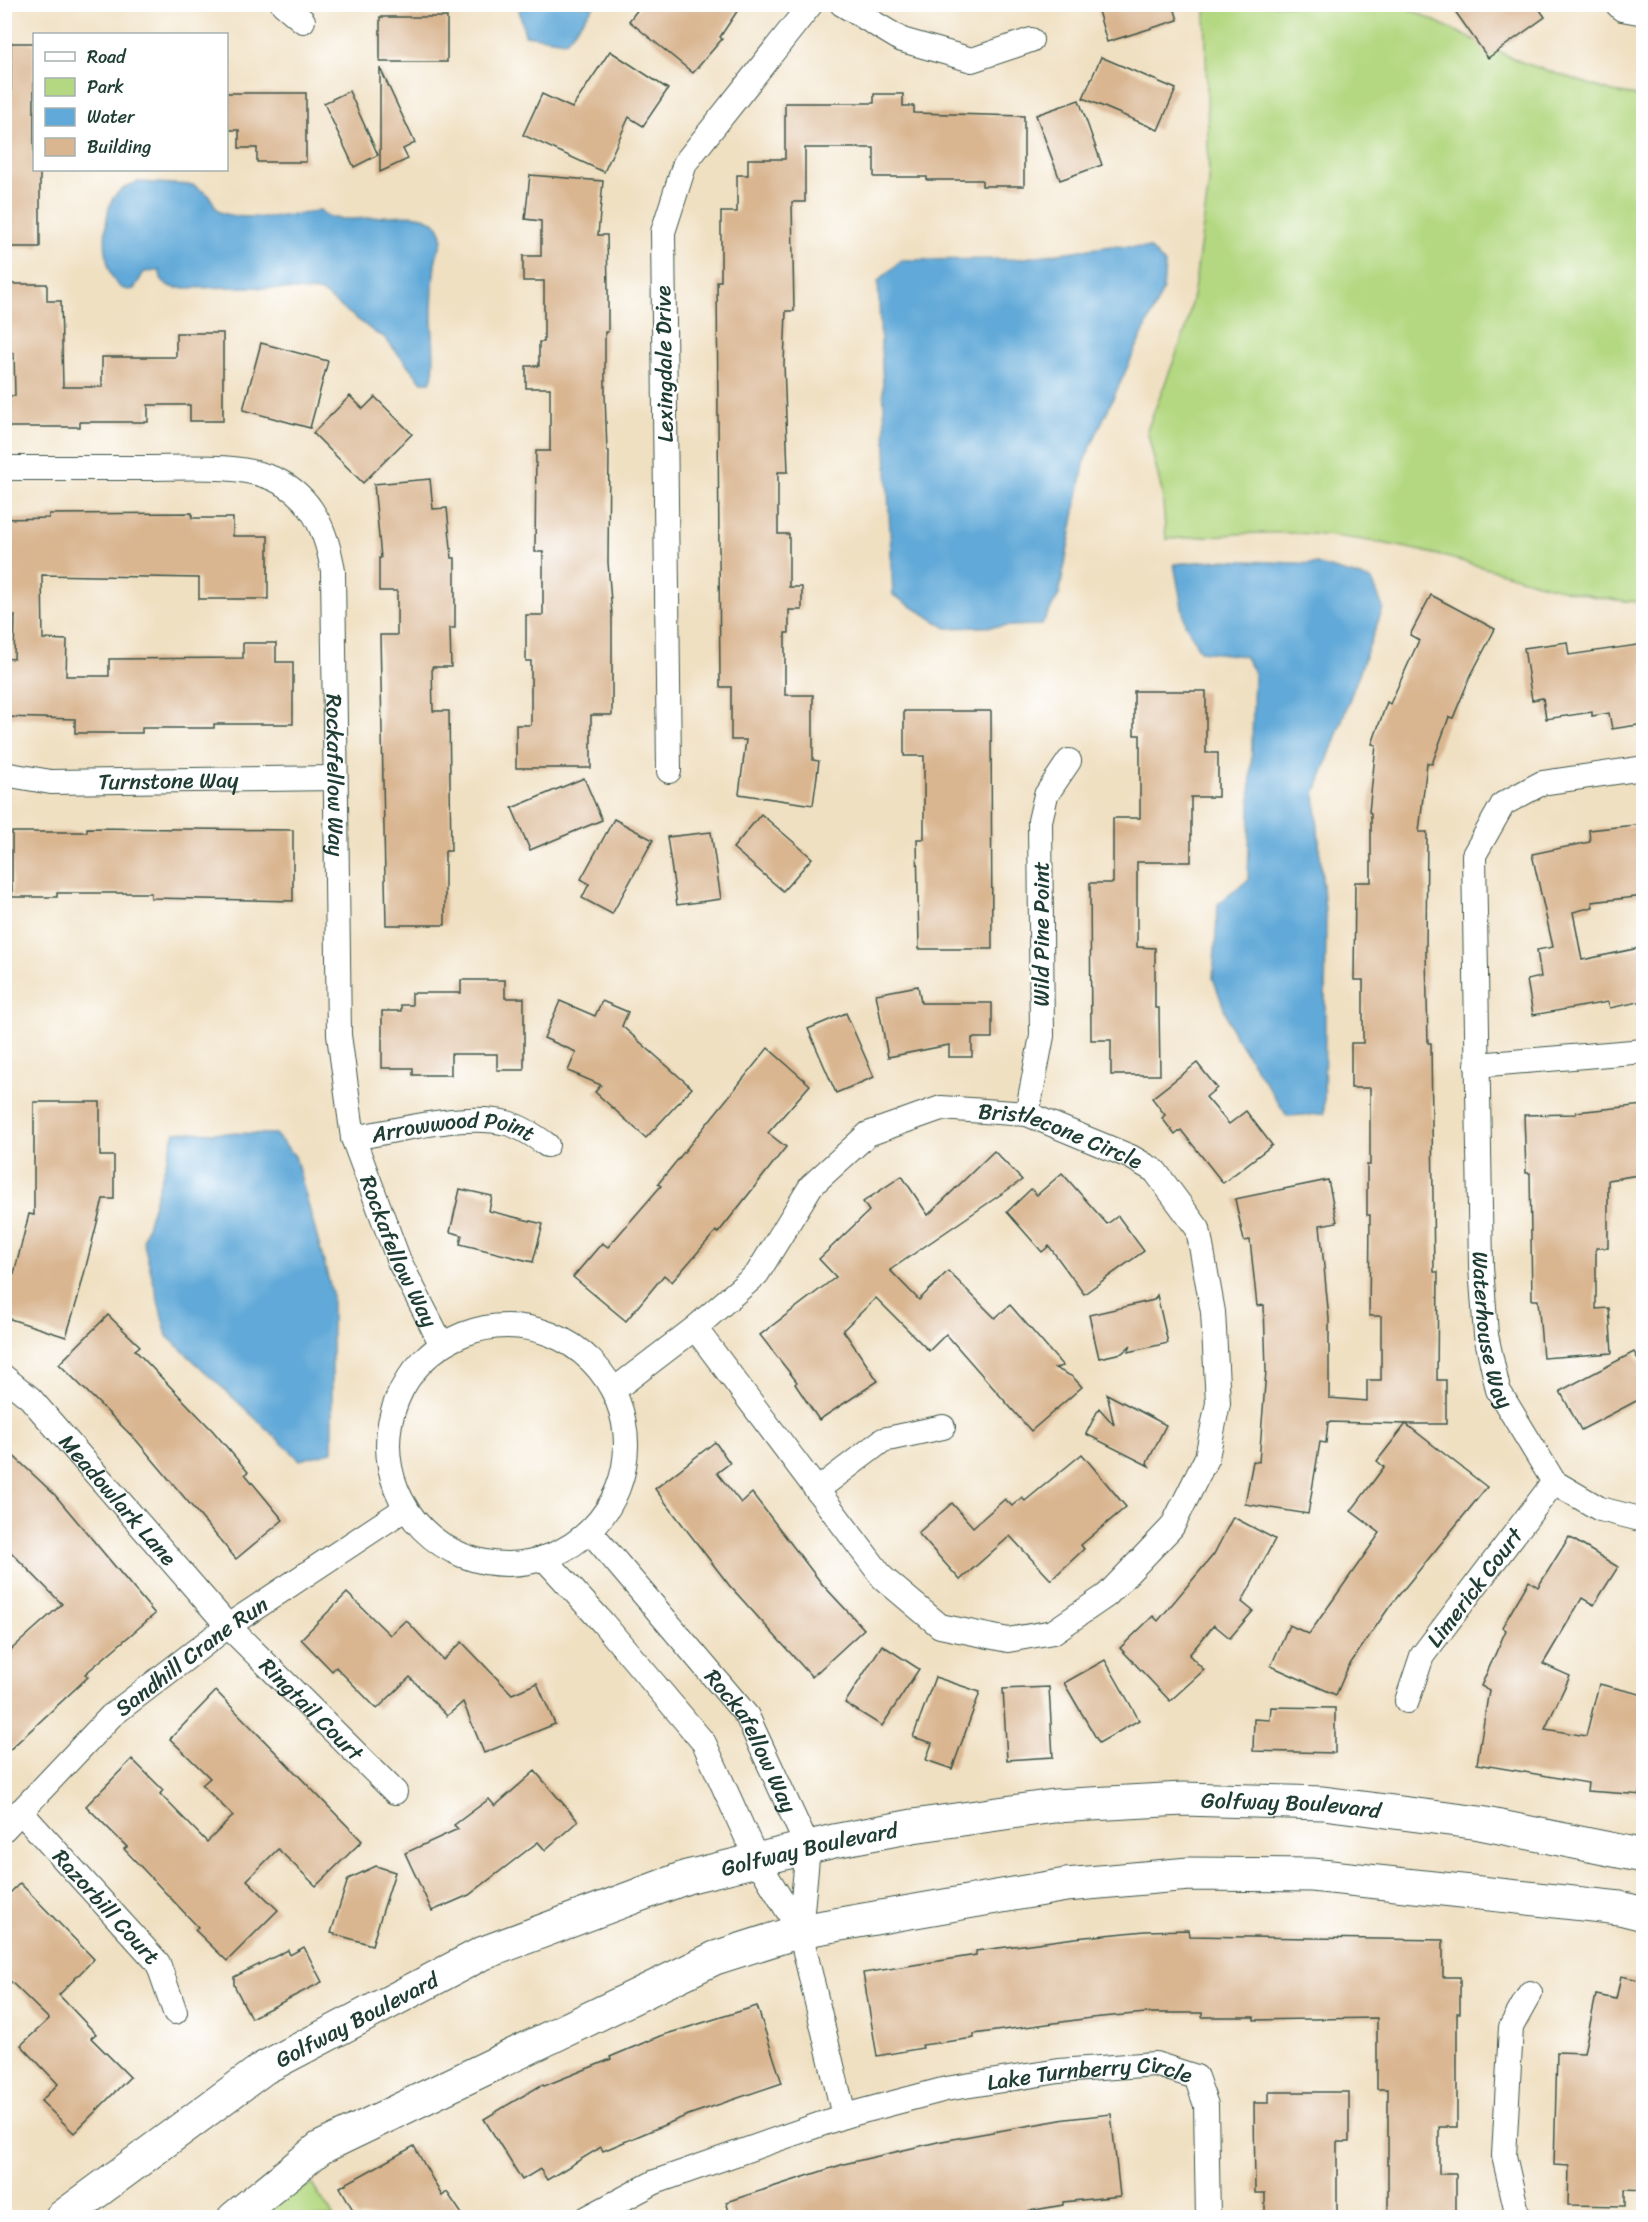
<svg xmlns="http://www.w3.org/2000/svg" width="1648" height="2222" viewBox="0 0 1648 2222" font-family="Sriracha,sans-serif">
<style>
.green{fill:#b4d881;stroke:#6a8a5a;stroke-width:1.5}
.water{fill:#61a9d8;stroke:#407386;stroke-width:1.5}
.building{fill:#d9b590}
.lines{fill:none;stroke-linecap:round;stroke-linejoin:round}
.street-casing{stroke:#3e5549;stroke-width:26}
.secondary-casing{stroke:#3e5549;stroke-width:35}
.street{stroke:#fff;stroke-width:24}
.secondary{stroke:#fff;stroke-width:33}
.labels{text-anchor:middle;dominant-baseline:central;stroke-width:5;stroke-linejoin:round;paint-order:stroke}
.street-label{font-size:22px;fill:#1f3d34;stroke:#fff}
</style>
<rect width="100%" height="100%" fill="#fff"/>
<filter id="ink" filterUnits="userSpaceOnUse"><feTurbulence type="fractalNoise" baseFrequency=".0167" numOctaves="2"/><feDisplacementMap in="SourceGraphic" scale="12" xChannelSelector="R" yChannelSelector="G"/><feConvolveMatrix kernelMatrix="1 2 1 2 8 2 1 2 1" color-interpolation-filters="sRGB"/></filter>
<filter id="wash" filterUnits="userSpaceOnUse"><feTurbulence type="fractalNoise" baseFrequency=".008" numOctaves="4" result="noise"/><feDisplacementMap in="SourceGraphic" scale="24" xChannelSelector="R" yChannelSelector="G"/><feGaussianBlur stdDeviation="1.35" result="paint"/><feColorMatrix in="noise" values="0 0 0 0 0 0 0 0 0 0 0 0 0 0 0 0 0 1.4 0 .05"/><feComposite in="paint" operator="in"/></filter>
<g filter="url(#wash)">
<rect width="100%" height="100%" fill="#f0e0c2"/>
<g class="green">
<path d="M 1205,5 L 1401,5 L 1521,62 L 1613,92 L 1643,97 L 1643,602 C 1570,600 1489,565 1417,550 C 1375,541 1332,534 1290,533 C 1249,531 1207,537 1166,539 L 1162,492 L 1147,430 L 1186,329 L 1194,290 L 1209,183 Z"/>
<polygon points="312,2184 334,2217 244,2218"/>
</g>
<g class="water">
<polygon points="518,5 518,4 595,5 566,41 525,35"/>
<path d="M 138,182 L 193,185 L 209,195 L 218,211 C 239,222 297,216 320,210 C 340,237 432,191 442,236 C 443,244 439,247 437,254 C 433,270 433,292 432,309 C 431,331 437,357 432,378 L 430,382 L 422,382 L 383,336 L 377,334 L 321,292 L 251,287 L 176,288 C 166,286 160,282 160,271 L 144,272 L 134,289 C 99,298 101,214 114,197 C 120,189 129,185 138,182 Z"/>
<polygon points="1111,246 1150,248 1165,264 1163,290 1085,459 1059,595 1041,625 947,628 893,595 878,281 902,260 1017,259"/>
<polygon points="1220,560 1316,564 1372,580 1383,608 1315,794 1326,923 1324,1114 1287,1116 1233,1033 1213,978 1218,904 1248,880 1254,672 1244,656 1200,651 1185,623 1174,564"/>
<polygon points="175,1132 275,1134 295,1156 332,1292 332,1452 300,1460 167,1336 143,1240"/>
</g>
<g id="blocks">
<g class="building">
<polygon points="642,4 742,4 720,37 722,39 693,73 629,21"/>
<polygon points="1096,4 1173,4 1178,20 1107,42"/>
<polygon points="1450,4 1536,4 1545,17 1488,58"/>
<rect x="380" y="17" width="67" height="45"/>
<polygon points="11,43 34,43 34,170 40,170 40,247 4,247 4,115 11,115"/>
<polygon points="610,51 668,89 643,126 629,117 604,172 523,135 542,94 572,108"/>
<polygon points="1101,57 1176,89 1158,130 1083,98"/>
<polygon points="380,68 415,143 403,149 408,159 380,172"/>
<polygon points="349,91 378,155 354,167 324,103"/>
<polygon points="226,93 306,93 306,162 257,162 257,148 239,148 239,130 226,130"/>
<polygon points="874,94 903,94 903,106 914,106 914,113 1024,116 1024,186 982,186 982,180 927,180 927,177 874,177 874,148 805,148 805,202 792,202 794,311 786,311 784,364 788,472 778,472 778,534 789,534 789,587 802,587 802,610 789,610 789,633 785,633 785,695 813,695 813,760 819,761 813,805 739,794 746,740 731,740 731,687 720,687 717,281 721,281 721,212 737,212 737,175 748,175 748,159 785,159 785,103 874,103"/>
<polygon points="1079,100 1102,165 1060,180 1036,115"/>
<polygon points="530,175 603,181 598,235 607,235 608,289 608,332 605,332 605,395 607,451 609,451 608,562 612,615 612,715 591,715 591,768 516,768 516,725 531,725 531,661 526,661 526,615 543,615 543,552 535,552 536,451 550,451 550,388 526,388 526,366 539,366 539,342 544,342 544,281 523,281 523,256 541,256 541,221 525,219"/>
<polygon points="4,284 47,284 47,301 61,301 63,387 102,387 102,357 176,357 176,333 223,333 223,421 190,421 190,405 148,405 148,422 80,422 80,427 4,427 4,396 15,396 14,353 4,353"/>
<polygon points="261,343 328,361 310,428 243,410"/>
<polygon points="350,396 363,409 375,397 412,434 363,483 313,433"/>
<polygon points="430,479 433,509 447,508 452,558 455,558 455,628 450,628 451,667 432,667 433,711 449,711 451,851 445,851 445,925 386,925 380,635 397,635 397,591 379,591 379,558 381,558 374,484"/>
<polygon points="192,513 192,518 233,518 233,536 268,536 268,599 199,599 199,578 42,575 43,639 67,640 66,676 109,676 109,659 243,658 243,643 276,643 276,662 293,662 293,724 214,724 214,728 142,728 142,733 75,733 75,719 4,717 4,658 14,659 15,616 10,617 9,591 4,591 4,519 49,518 49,514"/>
<polygon points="1431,595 1495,629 1470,677 1453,718 1449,717 1432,764 1427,763 1419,832 1427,832 1426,954 1428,1043 1431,1043 1434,1272 1438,1272 1437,1380 1446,1380 1446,1424 1406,1424 1487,1487 1390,1606 1348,1667 1336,1695 1271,1666 1289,1625 1309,1634 1380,1533 1351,1511 1384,1467 1377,1461 1406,1424 1328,1422 1326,1443 1320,1442 1308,1514 1245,1504 1253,1461 1259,1462 1266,1371 1264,1305 1257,1306 1250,1240 1244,1241 1235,1199 1328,1180 1337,1222 1320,1225 1329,1319 1329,1398 1367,1401 1367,1380 1381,1380 1381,1316 1369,1316 1370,1215 1367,1215 1367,1165 1370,1165 1370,1088 1351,1088 1351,1043 1363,1043 1363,980 1354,980 1355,882 1371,882 1371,813 1369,812 1376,745 1372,744 1387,702 1390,704 1419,640 1410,635"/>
<polygon points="1567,642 1569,655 1644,644 1644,724 1612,729 1609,713 1592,716 1592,712 1546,719 1543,698 1532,700 1524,648"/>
<polygon points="1134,691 1206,691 1206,753 1218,753 1218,797 1191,797 1191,862 1137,862 1137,947 1155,948 1155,1008 1159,1008 1160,1075 1111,1075 1111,1040 1091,1040 1090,883 1113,883 1113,818 1140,818 1140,735 1134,735"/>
<polygon points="904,711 991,711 992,949 919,949 917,839 924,839 924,756 904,756"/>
<polygon points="584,778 602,820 530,850 512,808"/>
<polygon points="761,814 812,858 783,891 733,848"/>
<polygon points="614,819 653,840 612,914 582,898 589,884 581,879"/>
<polygon points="1644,824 1644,896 1592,902 1593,907 1573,912 1582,960 1644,947 1644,1001 1610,1008 1608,1002 1533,1015 1527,980 1541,977 1537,950 1553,947 1532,854 1590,842 1589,830"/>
<polygon points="87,828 293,830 293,901 151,898 151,893 57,893 57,897 12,897 12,832 87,832"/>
<polygon points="711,832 721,899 677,905 667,837"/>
<polygon points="461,980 505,980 505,998 524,998 524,1070 497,1070 497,1054 451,1054 451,1075 413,1075 413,1068 382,1068 382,1011 401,1011 401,1005 412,1005 412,993 461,993"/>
<polygon points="918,986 921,1003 992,1003 992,1038 972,1038 972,1057 949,1057 949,1045 888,1057 876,994"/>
<polygon points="560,1001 595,1016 602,1001 628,1012 622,1026 692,1088 646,1138 595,1092 601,1085 568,1071 576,1052 544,1038"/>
<polygon points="846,1013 874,1077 836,1093 808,1029"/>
<polygon points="768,1048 810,1085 768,1133 786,1147 718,1233 716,1231 672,1282 664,1275 626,1321 573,1277 602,1243 608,1247 661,1186 658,1184"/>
<polygon points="1197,1063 1217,1088 1206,1097 1229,1124 1246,1111 1272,1145 1223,1183 1181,1130 1175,1135 1162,1118 1165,1115 1152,1098"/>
<polygon points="34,1102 100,1102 100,1156 114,1156 114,1199 103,1199 79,1294 66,1337 4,1317 4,1293 11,1273 14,1274 29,1214 34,1215"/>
<polygon points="1644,1105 1644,1174 1608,1180 1608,1248 1596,1248 1596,1309 1609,1308 1612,1353 1543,1358 1538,1300 1532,1300 1530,1173 1526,1173 1524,1115 1576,1114 1576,1112"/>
<polygon points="994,1151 1022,1180 890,1270 919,1300 948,1271 995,1318 1010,1305 1063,1366 1055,1368 1073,1377 1082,1387 1031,1431 946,1334 929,1351 876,1298 843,1330 878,1381 819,1420 795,1384 797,1382 760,1335 836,1277 819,1259 869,1211 863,1202 902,1176 928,1215"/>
<polygon points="1062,1173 1107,1224 1118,1216 1144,1251 1084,1294 1049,1246 1042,1252 1007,1212 1031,1189 1037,1195"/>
<polygon points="460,1189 492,1196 489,1211 543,1224 533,1262 460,1244 462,1235 450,1232"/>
<polygon points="1157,1295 1168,1343 1128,1352 1131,1345 1122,1353 1099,1358 1089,1315 1154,1300"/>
<polygon points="108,1315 140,1346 135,1350 213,1431 248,1472 245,1474 283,1520 236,1559 137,1441 59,1364"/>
<polygon points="1634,1352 1644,1370 1644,1397 1581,1430 1560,1391"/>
<polygon points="1107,1394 1166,1425 1147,1463 1149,1466 1086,1434 1099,1408 1114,1425"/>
<polygon points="715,1442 730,1463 717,1473 741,1503 752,1493 822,1584 864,1629 812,1677 729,1585 655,1489"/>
<polygon points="4,1447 55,1495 155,1614 85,1674 88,1677 4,1755 4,1656 62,1604 4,1545"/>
<polygon points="1082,1454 1126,1507 1081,1545 1084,1549 1051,1580 1010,1536 960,1580 918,1533 952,1503 973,1527 1005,1499 1012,1506 1022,1497 1025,1501"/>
<polygon points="1233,1517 1275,1539 1242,1602 1253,1611 1230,1638 1214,1625 1189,1655 1204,1670 1170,1701 1120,1648 1153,1616 1158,1621 1214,1554"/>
<polygon points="1569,1537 1618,1567 1594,1605 1582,1598 1543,1664 1570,1676 1545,1729 1586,1736 1599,1684 1644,1695 1644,1795 1587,1791 1588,1783 1477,1764 1489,1690 1481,1686 1506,1630 1502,1627 1529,1581 1538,1587"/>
<polygon points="347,1593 390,1635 406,1620 443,1660 462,1642 512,1694 537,1683 555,1724 484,1753 463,1702 447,1716 410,1677 377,1709 336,1667 332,1671 301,1639"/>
<polygon points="882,1645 919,1669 882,1726 845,1703"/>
<polygon points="1105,1660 1139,1720 1099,1743 1064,1683"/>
<polygon points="935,1677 980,1692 952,1769 926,1760 932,1743 913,1737"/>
<polygon points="1049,1687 1053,1757 1007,1760 1003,1689"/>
<polygon points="216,1691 362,1841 316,1886 278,1849 247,1880 278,1910 227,1961 195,1930 198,1927 124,1849 127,1847 86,1806 132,1759 163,1790 160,1794 207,1842 233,1816 202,1785 210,1778 170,1739"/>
<polygon points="1271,1707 1335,1708 1335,1753 1253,1751 1254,1719 1270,1720"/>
<polygon points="535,1771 578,1821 545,1850 538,1842 469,1895 432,1911 405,1853 458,1829 454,1825 489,1799 495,1806"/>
<polygon points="376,1866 395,1872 372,1945 331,1933 348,1879"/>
<polygon points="20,1883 94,1959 59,1995 96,2034 91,2038 130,2077 74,2133 41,2101 58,2084 21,2045 49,2019 4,1975 4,1899"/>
<polygon points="1189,1930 1190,1936 1443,1940 1443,1977 1460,1977 1460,2013 1457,2013 1457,2127 1439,2127 1439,2174 1456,2174 1456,2217 1388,2217 1388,2089 1377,2089 1377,2018 1254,2020 1254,2017 1202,2017 1202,2013 1146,2013 1091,2018 974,2034 974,2038 922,2045 923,2048 877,2056 863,1973 976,1955 976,1951 1075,1938 1145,1931"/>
<polygon points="304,1947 322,1982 251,2018 234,1985 234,1977 288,1950 290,1955"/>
<polygon points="1621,1976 1644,1981 1644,2190 1625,2189 1625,2206 1568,2205 1569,2166 1554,2165 1557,2052 1584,2053 1596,1995 1616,1999"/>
<polygon points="757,2006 782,2083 688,2115 603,2151 601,2147 547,2180 540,2169 522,2180 484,2119 543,2084 544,2086 611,2059 610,2057 660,2036"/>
<polygon points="1269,2092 1349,2092 1349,2142 1337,2142 1337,2217 1265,2217 1265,2193 1255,2193 1254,2103 1269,2103"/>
<polygon points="1111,2114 1120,2196 1063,2202 1063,2205 995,2217 731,2217 726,2202 844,2164 942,2141 1066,2119"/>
<polygon points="414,2146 442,2196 447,2192 464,2217 357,2217 340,2187"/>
</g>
</g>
</g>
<g filter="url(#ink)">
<use href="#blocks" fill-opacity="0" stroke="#3e5549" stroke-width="1.5"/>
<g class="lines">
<g class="street-casing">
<g id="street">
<polyline points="283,4 303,21"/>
<polyline points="842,4 902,40 972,60 1031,40"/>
<polyline points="1617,4 1622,9 1644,13"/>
<path id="s1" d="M 4,468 C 52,468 99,468 147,468 C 238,467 315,457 333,571 L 339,1035 L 353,1138 L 399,1261 L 442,1345"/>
<path id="s2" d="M 1644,768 L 1542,783 L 1503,804 L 1474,855 L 1481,1267 L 1486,1335 L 1498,1390 L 1554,1482 L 1600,1509 L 1644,1520"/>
<polyline points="669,771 663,232 685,163 811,4"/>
<path id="s3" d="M 4,774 L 51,782 L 334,778"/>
<polyline points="1477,1065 1644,1051"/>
<polyline points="1027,1114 1042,1036 1040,821 1046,795 1069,761"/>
<path id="s4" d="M 353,1138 C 398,1131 463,1112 507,1123 C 522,1127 535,1136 547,1145"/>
<circle cx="507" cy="1445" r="119"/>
<path id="s5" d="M 4,1377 L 30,1398 L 228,1626 L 395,1792"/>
<path id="s6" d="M 614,1390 L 695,1328 L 757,1274 L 811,1186 L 868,1134 L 941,1108 L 1027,1114 L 1131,1157 L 1155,1171 L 1198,1229 L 1213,1312 L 1218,1403 L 1207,1457 L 1172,1527 L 1107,1595 L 1053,1632 L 1008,1640 L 940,1626 L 883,1578 L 695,1328"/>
<polyline points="817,1490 883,1440 943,1427"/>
<path id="s7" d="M 590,1531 L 747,1716 L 808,1848 L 800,1931"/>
<polyline points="544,1558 603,1623 704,1743 757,1860 800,1931 844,2116"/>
<path id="s8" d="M 1407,1701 L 1422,1656 L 1554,1482"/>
<path id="s9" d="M 20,1811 L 158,1963 L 175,2012"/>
<path id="s10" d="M 4,1829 L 111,1716 L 228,1626 L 403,1510"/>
<path id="s11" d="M 587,2218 L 655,2182 L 844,2116 L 946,2089 L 1059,2071 L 1155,2064 L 1196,2077 L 1206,2105 L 1208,2218"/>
<polyline points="1521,2218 1517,2212 1504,2156 1511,2027 1530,1993"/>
</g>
</g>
<g class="secondary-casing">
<g id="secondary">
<path id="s12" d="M 61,2218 L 264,2068 L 481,1954 L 687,1877 L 834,1841 L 913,1826 L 1054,1806 L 1183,1799 L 1323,1803 L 1480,1823 L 1644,1856"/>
<polyline points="234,2218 320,2148 715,1958 800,1931 1066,1885 1189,1874 1312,1875 1620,1908 1644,1914"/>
</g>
</g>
<use href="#street" class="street"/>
<use href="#secondary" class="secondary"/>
</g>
</g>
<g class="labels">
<g class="street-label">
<text transform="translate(664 364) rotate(-91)">Lexingdale Drive</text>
<text stroke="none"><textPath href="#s1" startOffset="590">Rockafellow Way</textPath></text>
<text stroke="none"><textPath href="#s3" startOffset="165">Turnstone Way</textPath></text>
<text transform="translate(1041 934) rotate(-90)">Wild Pine Point</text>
<text stroke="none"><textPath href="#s4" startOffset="102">Arrowwood Point</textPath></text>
<text stroke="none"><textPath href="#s6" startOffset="566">Bristlecone Circle</textPath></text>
<text stroke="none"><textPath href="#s1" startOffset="1076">Rockafellow Way</textPath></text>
<text stroke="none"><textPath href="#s2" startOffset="682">Waterhouse Way</textPath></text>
<text stroke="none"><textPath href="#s5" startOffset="168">Meadowlark Lane</textPath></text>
<text stroke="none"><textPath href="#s8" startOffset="134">Limerick Court</textPath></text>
<text stroke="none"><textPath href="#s10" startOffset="256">Sandhill Crane Run</textPath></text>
<text stroke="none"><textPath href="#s5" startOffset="453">Ringtail Court</textPath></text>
<text stroke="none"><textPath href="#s7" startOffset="266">Rockafellow Way</textPath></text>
<text stroke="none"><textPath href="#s12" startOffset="1329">Golfway Boulevard</textPath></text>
<text stroke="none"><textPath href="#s12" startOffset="843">Golfway Boulevard</textPath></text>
<text stroke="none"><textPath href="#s9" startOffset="129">Razorbill Court</textPath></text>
<text stroke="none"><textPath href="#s12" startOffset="357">Golfway Boulevard</textPath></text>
<text stroke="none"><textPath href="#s11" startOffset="528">Lake Turnberry Circle</textPath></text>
</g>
</g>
<rect width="1648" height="2222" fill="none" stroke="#fff" stroke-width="24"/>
<rect x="33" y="33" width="195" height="138" fill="#ffffff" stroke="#a5b1ae" stroke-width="1.5"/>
<rect x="45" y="52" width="30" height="9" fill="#ffffff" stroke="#a5b1ae" stroke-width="1.5"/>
<text x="87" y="63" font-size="18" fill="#1f3d34">Road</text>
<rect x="45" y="78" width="30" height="18" fill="#b4d881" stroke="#a5b1ae" stroke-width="1.5"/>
<text x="87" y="93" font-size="18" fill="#1f3d34">Park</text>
<rect x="45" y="108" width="30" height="18" fill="#61a9d8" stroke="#a5b1ae" stroke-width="1.5"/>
<text x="87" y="123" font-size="18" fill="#1f3d34">Water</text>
<rect x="45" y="138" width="30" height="18" fill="#d9b590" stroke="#a5b1ae" stroke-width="1.5"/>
<text x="87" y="153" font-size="18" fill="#1f3d34">Building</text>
</svg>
